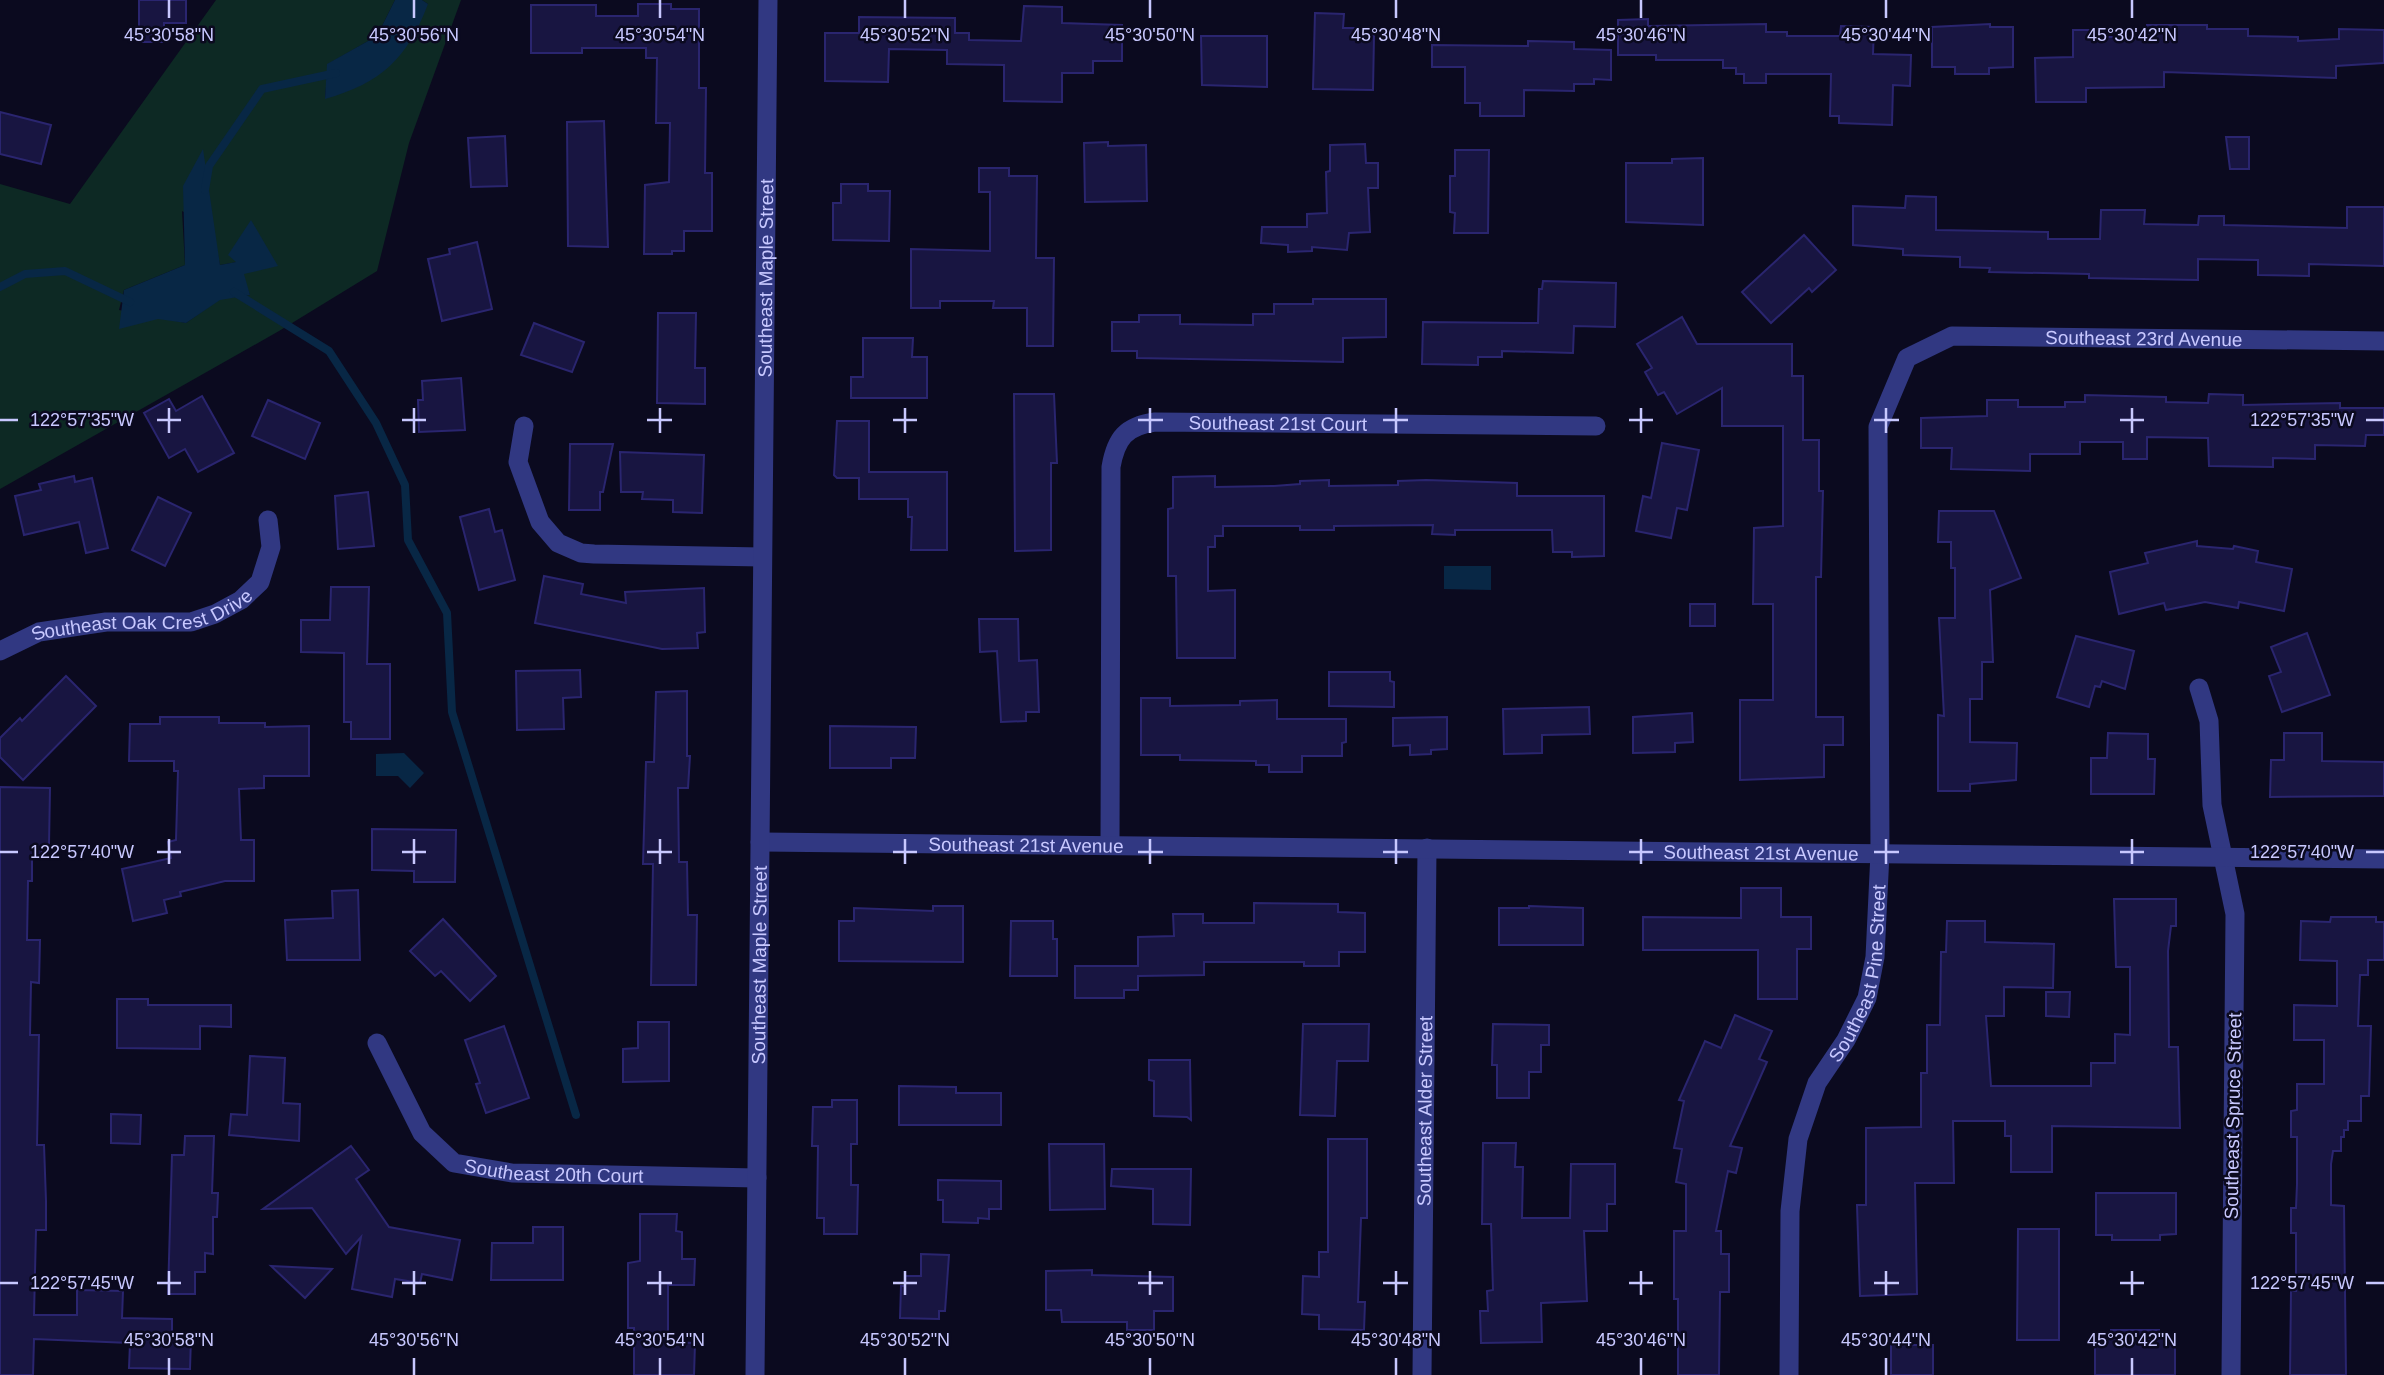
<svg xmlns="http://www.w3.org/2000/svg" width="2384" height="1375" viewBox="0 0 2384 1375" font-family="Helvetica,sans-serif">
<style>
.green{fill:#0d2924;fill-rule:evenodd}
.water{fill:#082745}
.lines{fill:none;stroke-linecap:round;stroke-linejoin:round}
.stream{stroke:#082745;stroke-width:8}
.building{fill:#181541;stroke:#2a256f;stroke-width:2}
.minor{stroke:#313882;stroke-width:19}
.tertiary{stroke:#313882;stroke-width:19}
.ticks{fill:none;stroke:#c8c8ff;stroke-width:2.5}
.labels{text-anchor:middle;dominant-baseline:central;stroke-width:5;stroke-linejoin:round;paint-order:stroke}
.street-label{font-size:19px;fill:#c8c8ff;stroke:#0b0a1f}
.ticks-label{font-size:18px;text-anchor:middle;fill:#c8c8ff;stroke:#0b0a1f;stroke-width:5;stroke-linejoin:round;paint-order:stroke}
</style>
<rect width="100%" height="100%" fill="#0b0a1f"/>
<path class="green" d="M 216,0 L 395,0 L 377,36 L 328,64 L 325,98 L 428,4 L 422,0 L 461,0 L 409,143 L 377,271 L 279,331 L 0,489 L 0,184 L 70,204 ZM 182,211 L 213,230 L 220,265 L 237,262 L 250,295 L 220,299 L 186,323 L 119,310 L 124,290 L 185,265 Z"/>
<g class="water">
<path d="M 395,0 L 422,0 L 428,4 C 407,59 381,83 325,99 L 327,64 L 377,36 Z"/>
<polygon points="203,149 220,265 236,262 228,255 251,220 278,266 244,274 250,295 220,300 186,323 158,319 119,329 124,290 185,265 183,186"/>
<polygon points="1444,566 1491,566 1491,590 1444,589"/>
<polygon points="404,753 424,773 410,788 398,776 376,776 376,754"/>
</g>
<g class="lines">
<g class="stream">
<polyline points="205,190 209,166 262,89 336,73"/>
<polyline points="0,287 25,274 65,271 130,302"/>
<polyline points="234,292 329,351 376,423 405,485 408,540 447,613 452,712 576,1115"/>
</g>
</g>
<g class="building">
<polygon points="139,0 186,0 186,23 164,23 164,42 139,42"/>
<polygon points="638,4 671,4 671,9 699,9 699,88 706,88 705,173 712,173 712,231 684,231 684,251 672,251 672,254 644,254 645,185 669,182 670,123 656,123 657,58 646,58 646,48 582,48 582,53 531,53 531,5 596,5 596,16 638,16"/>
<polygon points="1024,6 1062,7 1062,23 1122,25 1122,61 1093,61 1093,73 1062,73 1062,102 1004,101 1004,65 947,64 947,50 889,49 888,82 825,81 825,33 859,33 859,17 955,18 955,33 969,33 969,40 1021,41"/>
<polygon points="1315,13 1344,14 1343,28 1369,28 1374,36 1373,90 1313,89"/>
<polygon points="1648,19 1648,26 1766,24 1766,32 1787,32 1787,36 1840,36 1841,26 1874,27 1873,54 1911,55 1910,86 1893,85 1892,125 1839,123 1839,116 1830,116 1831,74 1766,74 1766,83 1744,83 1744,74 1736,74 1736,68 1723,68 1723,60 1656,60 1656,55 1618,55 1618,20"/>
<polygon points="1990,24 1990,27 2013,27 2013,67 1989,68 1989,74 1955,74 1955,67 1932,67 1932,27"/>
<polygon points="2147,25 2207,25 2207,29 2248,29 2248,36 2298,37 2298,41 2339,39 2339,29 2384,30 2384,63 2336,66 2336,78 2164,72 2164,87 2086,88 2086,102 2036,102 2035,58 2073,57 2073,30 2105,30 2105,37 2147,37"/>
<polygon points="1201,36 1267,36 1267,87 1202,85"/>
<polygon points="1528,41 1574,42 1574,49 1611,50 1611,80 1594,79 1594,84 1574,84 1574,91 1524,90 1524,116 1480,116 1480,103 1465,103 1465,67 1432,67 1432,45 1528,46"/>
<polygon points="0,112 51,125 41,164 0,154"/>
<polygon points="604,121 608,247 568,246 567,122"/>
<polygon points="505,136 507,186 471,187 468,138"/>
<polygon points="2226,137 2249,137 2249,169 2230,169"/>
<polygon points="1108,142 1108,146 1146,145 1147,201 1085,202 1084,143"/>
<polygon points="1365,144 1366,163 1378,163 1378,188 1368,188 1370,232 1349,233 1347,250 1312,247 1312,251 1288,252 1288,245 1261,243 1262,227 1307,227 1307,214 1327,213 1326,172 1330,171 1330,145"/>
<polygon points="1455,150 1489,150 1488,233 1454,233 1455,213 1450,212 1450,176 1455,176"/>
<polygon points="1703,158 1703,225 1626,222 1626,163 1672,163 1672,159"/>
<polygon points="979,168 1009,168 1009,176 1037,176 1036,258 1054,258 1053,346 1027,346 1027,308 993,308 994,301 940,301 940,308 911,308 911,249 990,251 990,192 979,192"/>
<polygon points="841,184 868,184 868,191 890,191 889,241 833,240 833,203 841,203"/>
<polygon points="1906,196 1936,197 1936,230 2048,232 2048,239 2100,239 2101,210 2145,210 2144,224 2198,225 2199,216 2224,216 2224,225 2347,228 2347,207 2384,207 2384,266 2309,264 2309,276 2258,275 2258,260 2198,259 2198,280 2089,278 2089,274 1989,272 1990,268 1960,267 1960,257 1903,255 1903,249 1853,245 1853,206 1905,208"/>
<polygon points="1804,235 1836,270 1812,292 1809,288 1771,323 1742,292"/>
<polygon points="477,242 492,309 442,321 428,259 450,254 449,249"/>
<polygon points="1543,281 1616,283 1615,327 1574,326 1573,353 1502,351 1502,357 1478,357 1478,365 1422,364 1423,322 1538,323 1539,289 1542,289"/>
<polygon points="1313,299 1386,299 1386,337 1343,338 1343,362 1137,358 1137,351 1112,351 1112,322 1139,322 1139,315 1180,315 1180,324 1253,325 1253,314 1274,314 1274,304 1313,304"/>
<polygon points="658,313 696,313 695,368 705,368 705,404 657,403"/>
<polygon points="1682,317 1697,344 1792,344 1792,376 1803,376 1803,440 1819,440 1819,491 1823,491 1821,577 1816,577 1816,717 1843,717 1843,745 1824,745 1824,777 1740,780 1740,700 1773,700 1773,604 1753,604 1754,528 1783,526 1783,426 1722,426 1722,388 1677,414 1664,392 1658,395 1645,372 1652,368 1637,344"/>
<polygon points="534,323 584,342 572,372 521,355"/>
<polygon points="863,338 913,338 912,357 927,357 927,398 851,398 851,377 863,377"/>
<polygon points="461,378 465,430 419,432 418,400 423,400 422,381"/>
<polygon points="1014,394 1054,394 1057,463 1051,463 1051,550 1015,551"/>
<polygon points="2209,394 2243,395 2243,405 2340,403 2340,408 2384,408 2384,435 2366,435 2365,446 2315,445 2315,459 2273,458 2273,467 2209,466 2208,438 2147,437 2147,459 2123,459 2123,442 2080,442 2080,454 2030,454 2030,471 1951,469 1952,448 1921,448 1921,418 1987,416 1987,400 2018,400 2018,407 2065,407 2065,402 2085,402 2085,395 2166,397 2166,402 2208,403"/>
<polygon points="202,396 234,453 198,472 185,449 169,458 144,413 169,399 176,411"/>
<polygon points="268,400 320,423 305,459 252,436"/>
<polygon points="837,421 869,421 869,472 947,472 947,550 911,550 912,517 908,517 908,499 859,499 859,478 837,478 834,475"/>
<polygon points="1662,443 1699,450 1687,510 1677,508 1671,538 1636,531 1643,496 1651,498"/>
<polygon points="570,444 613,444 603,492 600,492 600,510 569,510"/>
<polygon points="620,452 704,455 702,513 673,512 673,500 642,499 643,492 621,492"/>
<polygon points="74,476 75,482 92,478 108,548 86,553 79,522 24,535 15,496 41,490 39,484"/>
<polygon points="1215,476 1215,487 1274,486 1300,484 1300,481 1329,480 1329,486 1398,485 1398,481 1426,480 1517,483 1517,496 1604,496 1604,556 1572,557 1572,552 1553,552 1552,530 1455,530 1455,535 1432,534 1433,525 1334,526 1334,530 1300,530 1300,526 1223,526 1223,536 1215,536 1215,547 1208,547 1208,591 1235,590 1235,658 1177,658 1176,576 1168,576 1168,509 1173,508 1173,477"/>
<polygon points="368,492 374,546 338,549 335,496"/>
<polygon points="158,497 191,513 165,566 132,550"/>
<polygon points="489,509 495,532 502,530 515,580 479,590 460,517"/>
<polygon points="1939,511 1994,511 2021,578 1990,590 1993,662 1982,662 1982,699 1970,699 1970,742 2017,743 2016,780 1970,784 1970,791 1938,791 1938,715 1944,716 1939,618 1955,618 1955,568 1951,568 1951,542 1938,542"/>
<polygon points="2197,541 2197,546 2233,549 2234,546 2258,551 2256,562 2292,569 2284,611 2239,602 2238,608 2205,602 2166,610 2164,603 2119,614 2110,572 2148,563 2145,553"/>
<polygon points="544,576 583,584 581,594 626,603 625,592 704,588 705,632 697,633 698,648 662,649 535,623"/>
<polygon points="331,587 369,587 367,664 390,664 390,739 351,739 351,722 344,722 344,653 301,652 301,620 330,620"/>
<rect x="1690" y="604" width="25" height="22"/>
<polygon points="979,619 1018,619 1019,661 1037,660 1039,712 1026,712 1026,721 1001,722 997,651 980,652"/>
<polygon points="2307,633 2330,695 2282,712 2269,676 2281,672 2271,647"/>
<polygon points="2076,636 2134,651 2125,689 2102,681 2100,687 2095,686 2089,707 2057,697"/>
<polygon points="580,670 581,697 563,698 564,729 517,730 516,671"/>
<polygon points="1329,672 1390,672 1390,681 1394,682 1394,707 1329,706"/>
<polygon points="66,676 96,706 23,780 0,757 0,738 20,718 22,721"/>
<polygon points="687,691 687,756 690,756 688,788 678,788 679,862 687,862 688,915 697,915 696,985 651,985 653,864 643,864 646,762 654,762 656,692"/>
<polygon points="1141,698 1170,698 1170,706 1240,705 1240,701 1277,700 1277,719 1346,719 1346,742 1342,743 1342,756 1302,756 1302,772 1269,772 1269,765 1256,765 1256,761 1180,760 1180,755 1141,755"/>
<polygon points="1589,707 1590,734 1542,735 1542,753 1504,754 1503,709"/>
<polygon points="1692,713 1693,742 1675,743 1675,752 1633,753 1633,717"/>
<polygon points="160,717 219,717 219,723 265,723 265,727 309,726 309,776 264,776 264,788 239,789 241,840 254,840 254,881 225,881 180,892 181,896 164,900 167,913 133,921 122,869 171,858 168,842 176,840 178,771 174,771 174,761 129,761 130,724 160,724"/>
<polygon points="1447,717 1447,749 1431,750 1431,754 1410,755 1410,745 1393,746 1393,718"/>
<polygon points="830,726 916,727 915,758 891,758 891,768 830,768"/>
<polygon points="2108,733 2148,734 2148,759 2155,759 2154,794 2091,794 2091,758 2107,758"/>
<polygon points="2284,733 2322,733 2322,761 2384,762 2384,796 2270,797 2271,760 2284,760"/>
<polygon points="0,787 50,788 49,845 42,845 42,855 32,855 32,881 28,881 27,940 40,940 39,983 31,982 30,1035 39,1035 37,1145 44,1145 46,1201 46,1230 36,1230 34,1315 77,1315 77,1290 123,1291 122,1318 172,1319 172,1337 191,1337 190,1369 129,1368 130,1343 34,1339 33,1375 0,1375"/>
<polygon points="372,829 456,830 455,882 414,882 414,871 372,870"/>
<polygon points="1741,888 1781,888 1781,917 1811,917 1811,949 1797,949 1797,999 1758,999 1758,950 1643,950 1643,917 1741,918"/>
<polygon points="358,890 360,960 287,960 285,920 333,918 332,891"/>
<polygon points="2114,899 2176,899 2176,926 2171,926 2168,951 2169,1047 2178,1047 2180,1128 2052,1126 2052,1172 2011,1172 2011,1136 2005,1136 2005,1121 1953,1121 1954,1183 1915,1183 1917,1294 1860,1296 1857,1205 1866,1205 1866,1128 1921,1127 1921,1073 1927,1073 1927,1025 1940,1025 1941,952 1946,952 1947,921 1985,921 1985,942 2054,944 2053,988 2004,987 2004,1016 1986,1016 1991,1086 2091,1086 2091,1063 2115,1063 2115,1034 2130,1035 2130,967 2116,967"/>
<polygon points="1254,903 1338,904 1338,912 1365,913 1365,952 1339,952 1339,966 1304,966 1304,962 1204,962 1204,975 1138,976 1138,990 1124,990 1124,998 1075,998 1075,966 1138,966 1138,937 1174,936 1173,914 1203,914 1203,923 1254,923"/>
<polygon points="933,906 963,906 963,962 839,961 839,921 854,921 854,908 933,911"/>
<polygon points="1529,906 1583,908 1583,945 1499,945 1499,908 1529,908"/>
<polygon points="2331,917 2376,917 2376,922 2384,922 2384,960 2368,960 2368,975 2360,975 2358,1026 2371,1026 2369,1096 2361,1096 2361,1121 2348,1121 2348,1130 2344,1130 2344,1137 2341,1137 2341,1151 2333,1151 2331,1164 2331,1205 2344,1206 2346,1375 2290,1375 2291,1291 2296,1291 2296,1233 2291,1233 2291,1208 2296,1208 2297,1184 2297,1137 2291,1137 2291,1111 2297,1110 2297,1084 2324,1084 2324,1040 2294,1040 2294,1005 2337,1006 2337,961 2300,960 2301,921 2330,922"/>
<polygon points="443,919 496,976 470,1001 441,971 435,976 410,951"/>
<polygon points="1011,921 1053,921 1053,939 1057,939 1057,976 1010,976"/>
<polygon points="2046,992 2070,992 2069,1017 2046,1016"/>
<polygon points="117,999 148,999 148,1005 231,1005 231,1027 200,1026 200,1049 117,1048"/>
<polygon points="1735,1015 1772,1031 1759,1059 1767,1062 1730,1146 1742,1148 1736,1173 1728,1171 1716,1231 1721,1231 1721,1254 1729,1254 1729,1292 1720,1292 1719,1375 1678,1375 1678,1299 1674,1299 1674,1231 1686,1231 1686,1184 1676,1182 1682,1149 1674,1148 1684,1101 1679,1100 1705,1041 1721,1048"/>
<polygon points="638,1022 669,1022 669,1081 623,1082 623,1049 638,1048"/>
<polygon points="1303,1024 1369,1024 1368,1061 1337,1061 1335,1116 1300,1115"/>
<polygon points="1493,1024 1549,1025 1549,1045 1541,1045 1541,1072 1529,1072 1529,1098 1497,1098 1497,1065 1492,1065"/>
<polygon points="504,1026 529,1098 486,1113 476,1084 480,1083 465,1040"/>
<polygon points="250,1056 285,1058 283,1103 300,1104 299,1141 229,1135 231,1114 247,1115"/>
<polygon points="1149,1060 1190,1060 1191,1120 1187,1117 1154,1116 1154,1081 1149,1080"/>
<polygon points="899,1086 956,1087 956,1093 1001,1093 1001,1125 899,1125"/>
<polygon points="832,1100 857,1100 857,1144 851,1144 851,1185 858,1185 857,1234 824,1234 824,1218 817,1218 818,1146 812,1146 813,1107 832,1107"/>
<polygon points="111,1114 141,1115 140,1144 111,1143"/>
<polygon points="185,1136 214,1136 212,1193 218,1193 217,1217 213,1217 213,1254 205,1253 205,1272 195,1272 195,1294 168,1294 172,1155 184,1155"/>
<polygon points="1328,1139 1367,1139 1367,1218 1361,1218 1358,1302 1365,1302 1364,1330 1319,1329 1319,1315 1302,1314 1303,1276 1319,1277 1319,1252 1328,1252"/>
<polygon points="1483,1143 1516,1143 1515,1167 1523,1167 1522,1218 1570,1218 1571,1164 1615,1164 1615,1204 1607,1204 1607,1231 1584,1231 1587,1301 1541,1303 1542,1342 1481,1343 1480,1311 1488,1311 1487,1291 1493,1290 1491,1224 1482,1224"/>
<polygon points="1049,1144 1104,1144 1105,1209 1050,1210"/>
<polygon points="351,1146 369,1170 356,1179 389,1227 460,1240 452,1280 422,1274 420,1283 395,1279 392,1297 352,1289 361,1237 346,1254 312,1208 263,1209"/>
<polygon points="1112,1169 1191,1169 1190,1225 1153,1224 1153,1189 1111,1186"/>
<polygon points="938,1180 1001,1181 1001,1209 989,1209 989,1219 978,1218 978,1223 943,1222 943,1200 938,1200"/>
<polygon points="2096,1193 2176,1193 2176,1234 2160,1235 2160,1240 2112,1240 2112,1235 2096,1235"/>
<polygon points="640,1214 677,1214 676,1231 682,1232 682,1259 695,1259 694,1285 668,1285 668,1342 695,1343 694,1375 634,1375 634,1328 628,1328 628,1263 640,1261"/>
<polygon points="533,1227 563,1227 563,1280 491,1280 492,1243 533,1243"/>
<polygon points="2018,1229 2059,1229 2059,1340 2017,1340"/>
<polygon points="921,1254 949,1255 945,1311 939,1311 939,1319 900,1318 901,1286 905,1286 905,1276 921,1276"/>
<polygon points="271,1266 332,1269 305,1298"/>
<polygon points="1092,1270 1092,1275 1173,1277 1173,1311 1154,1311 1154,1330 1127,1330 1127,1322 1062,1322 1061,1310 1046,1310 1046,1271"/>
<polygon points="2111,1330 2159,1330 2159,1336 2175,1336 2175,1375 2095,1375 2095,1335 2111,1335"/>
<rect x="1891" y="1345" width="42" height="30"/>
</g>
<g class="lines">
<g class="minor">
<polyline points="524,426 518,462 540,522 558,543 581,553 594,554 762,557"/>
<path id="s1" d="M 0,651 L 39,632 L 106,622 L 191,622 L 215,614 L 241,600 L 260,582 L 271,547 L 268,520"/>
<polyline points="2199,688 2209,721 2212,805 2235,914 2231,1375"/>
<path id="s2" d="M 1110,844 L 1111,467 C 1116,438 1126,426 1155,422 L 1596,426"/>
<path id="s3" d="M 377,1043 L 422,1133 L 454,1163 L 512,1173 L 757,1178"/>
<path id="s4" d="M 1422,1375 L 1427,848"/>
<path id="s5" d="M 1789,1375 L 1790,1211 L 1798,1139 L 1817,1083 L 1846,1040 L 1867,998 L 1875,957 L 1880,853 L 1878,427 L 1907,358 L 1952,336 L 2384,341"/>
</g>
<g class="tertiary">
<path id="s6" d="M 760,842 L 2384,859"/>
<path id="s7" d="M 755,1375 L 768,0"/>
</g>
</g>
<path class="ticks" d="M 169,0 L 169,18M 414,0 L 414,18M 660,0 L 660,18M 905,0 L 905,18M 1150,0 L 1150,18M 1396,0 L 1396,18M 1641,0 L 1641,18M 1886,0 L 1886,18M 2132,0 L 2132,18M 169,408 L 169,433M 414,408 L 414,433M 660,408 L 660,433M 905,408 L 905,433M 1150,408 L 1150,433M 1396,408 L 1396,433M 1641,408 L 1641,433M 1886,408 L 1886,433M 2132,408 L 2132,433M 0,420 L 18,420M 157,420 L 181,420M 402,420 L 426,420M 647,420 L 672,420M 893,420 L 917,420M 1138,420 L 1163,420M 1383,420 L 1408,420M 1629,420 L 1653,420M 1874,420 L 1899,420M 2120,420 L 2144,420M 2366,420 L 2384,420M 169,839 L 169,864M 414,839 L 414,864M 660,839 L 660,864M 905,839 L 905,864M 1150,839 L 1150,864M 1396,839 L 1396,864M 1641,839 L 1641,864M 1886,839 L 1886,864M 2132,839 L 2132,864M 0,852 L 18,852M 157,852 L 181,852M 402,852 L 426,852M 647,852 L 672,852M 893,852 L 917,852M 1138,852 L 1163,852M 1383,852 L 1408,852M 1629,852 L 1653,852M 1874,852 L 1899,852M 2120,852 L 2144,852M 2366,852 L 2384,852M 169,1271 L 169,1295M 414,1271 L 414,1295M 660,1271 L 660,1295M 905,1271 L 905,1295M 1150,1271 L 1150,1295M 1396,1271 L 1396,1295M 1641,1271 L 1641,1295M 1886,1271 L 1886,1295M 2132,1271 L 2132,1295M 0,1283 L 18,1283M 157,1283 L 181,1283M 402,1283 L 426,1283M 647,1283 L 672,1283M 893,1283 L 917,1283M 1138,1283 L 1163,1283M 1383,1283 L 1408,1283M 1629,1283 L 1653,1283M 1874,1283 L 1899,1283M 2120,1283 L 2144,1283M 2366,1283 L 2384,1283M 169,1358 L 169,1375M 414,1358 L 414,1375M 660,1358 L 660,1375M 905,1358 L 905,1375M 1150,1358 L 1150,1375M 1396,1358 L 1396,1375M 1641,1358 L 1641,1375M 1886,1358 L 1886,1375M 2132,1358 L 2132,1375"/>
<g class="labels">
<g class="street-label">
<text stroke="none"><textPath href="#s7" startOffset="1097">Southeast Maple Street</textPath></text>
<text stroke="none"><textPath href="#s5" startOffset="1283">Southeast 23rd Avenue</textPath></text>
<text stroke="none"><textPath href="#s2" startOffset="569">Southeast 21st Court</textPath></text>
<text stroke="none"><textPath href="#s1" startOffset="149">Southeast Oak Crest Drive</textPath></text>
<text stroke="none"><textPath href="#s6" startOffset="266">Southeast 21st Avenue</textPath></text>
<text stroke="none"><textPath href="#s6" startOffset="1001">Southeast 21st Avenue</textPath></text>
<text stroke="none"><textPath href="#s7" startOffset="410">Southeast Maple Street</textPath></text>
<text stroke="none"><textPath href="#s5" startOffset="416">Southeast Pine Street</textPath></text>
<text stroke="none"><textPath href="#s4" startOffset="264">Southeast Alder Street</textPath></text>
<text transform="translate(2233 1116) rotate(-89)">Southeast Spruce Street</text>
<text stroke="none"><textPath href="#s3" startOffset="245">Southeast 20th Court</textPath></text>
</g>
</g>
<g class="ticks-label">
<text x="169" y="41">45°30'58"N</text>
<text x="414" y="41">45°30'56"N</text>
<text x="660" y="41">45°30'54"N</text>
<text x="905" y="41">45°30'52"N</text>
<text x="1150" y="41">45°30'50"N</text>
<text x="1396" y="41">45°30'48"N</text>
<text x="1641" y="41">45°30'46"N</text>
<text x="1886" y="41">45°30'44"N</text>
<text x="2132" y="41">45°30'42"N</text>
<text x="2302" y="426">122°57'35"W</text>
<text x="82" y="426">122°57'35"W</text>
<text x="2302" y="858">122°57'40"W</text>
<text x="82" y="858">122°57'40"W</text>
<text x="2302" y="1289">122°57'45"W</text>
<text x="82" y="1289">122°57'45"W</text>
<text x="169" y="1346">45°30'58"N</text>
<text x="414" y="1346">45°30'56"N</text>
<text x="660" y="1346">45°30'54"N</text>
<text x="905" y="1346">45°30'52"N</text>
<text x="1150" y="1346">45°30'50"N</text>
<text x="1396" y="1346">45°30'48"N</text>
<text x="1641" y="1346">45°30'46"N</text>
<text x="1886" y="1346">45°30'44"N</text>
<text x="2132" y="1346">45°30'42"N</text>
</g>
</svg>
